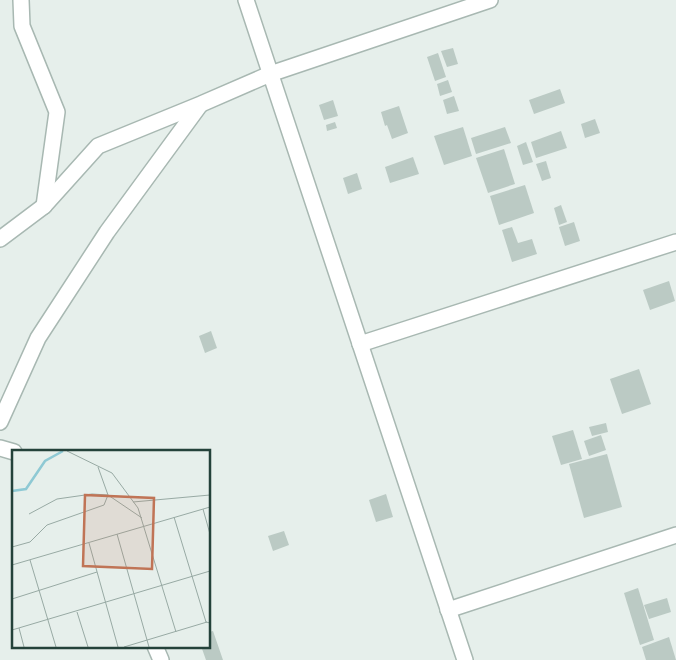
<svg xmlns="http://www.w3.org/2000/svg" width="676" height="660" viewBox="0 0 676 660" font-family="Manrope,sans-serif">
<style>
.building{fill:#bbcac4}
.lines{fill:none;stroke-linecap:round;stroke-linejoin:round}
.minor-casing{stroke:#a8b8b2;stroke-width:18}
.minor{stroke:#fff;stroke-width:15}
.inset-river{fill:none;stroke:#8ec9d4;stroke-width:2.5}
.inset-road{fill:none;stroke:#98aaa4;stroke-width:1}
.view{fill:#c07456;fill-opacity:0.15;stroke:#c07456;stroke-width:2.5}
.inset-edge{fill:none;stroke:#24423a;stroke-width:2.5}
</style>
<rect width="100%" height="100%" fill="#e6efeb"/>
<g class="building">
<polygon points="453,48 458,64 447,67 441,51"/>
<polygon points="438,53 446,77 435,81 427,57"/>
<polygon points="448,80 452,92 440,96 437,84"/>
<polygon points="560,89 565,103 534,114 529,100"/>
<polygon points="454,96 459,111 447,114 443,100"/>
<polygon points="333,100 338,116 324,120 319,105"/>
<polygon points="399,106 408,133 392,139 387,125 385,126 381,112"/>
<polygon points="595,119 600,133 585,138 581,124"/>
<polygon points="335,122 337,128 327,131 326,125"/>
<polygon points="463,127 472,156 444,165 434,136"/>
<polygon points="505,127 511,143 476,154 471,138"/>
<polygon points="561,131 567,148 536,158 531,142"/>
<polygon points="526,142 533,162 523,165 517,146"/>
<polygon points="504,149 515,184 488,193 476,158"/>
<polygon points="413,157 419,174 390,183 385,167"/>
<polygon points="546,161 551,178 542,181 536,164"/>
<polygon points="357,173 362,189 348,194 343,178"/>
<polygon points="525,185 534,213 499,225 490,196"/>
<polygon points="561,205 567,222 559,225 554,208"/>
<polygon points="574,222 580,241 565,246 559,227"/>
<polygon points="512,227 518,243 532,239 537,254 512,262 502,230"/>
<polygon points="669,281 675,301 650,310 643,290"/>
<polygon points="211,331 217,348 205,353 199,336"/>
<polygon points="639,369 651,404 622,414 610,379"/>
<polygon points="606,423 608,432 592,436 589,427"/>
<polygon points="573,430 582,459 561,465 552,436"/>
<polygon points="601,435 606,450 589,456 584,441"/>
<polygon points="607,454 622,507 584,518 569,464"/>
<polygon points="386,494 393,517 376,522 369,500"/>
<polygon points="284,531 289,545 273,551 268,536"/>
<polygon points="638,588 654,640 640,645 624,593"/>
<polygon points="667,598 671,612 649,619 644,605"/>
<polygon points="213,631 223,660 206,660 201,646 209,646 209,632"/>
<polygon points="669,637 676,660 646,660 642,647"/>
</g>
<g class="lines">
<g class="minor-casing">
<g id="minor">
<polyline points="21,0 22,26 57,112 44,206"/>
<polyline points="246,0 465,660"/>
<polyline points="0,239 44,206 98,146 201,104 270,74 490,0"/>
<polyline points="360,344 676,242"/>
<polyline points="0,422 38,338 107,232 200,105"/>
<polyline points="0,448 14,452"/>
<polyline points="448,610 676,535"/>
<polyline points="155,646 161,660"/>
</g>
</g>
<use href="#minor" class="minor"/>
</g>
<g transform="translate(12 450)">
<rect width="198" height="198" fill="#e6efeb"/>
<path class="inset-river" d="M 0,41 L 14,39 L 33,11 L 51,1"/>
<path class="inset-road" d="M 55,1 L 100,23 L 126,58 L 164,182M 121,52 L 198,45M 191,59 L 198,84M 17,64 L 45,49 L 80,44 L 96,45 L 130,68M 162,67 L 194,172 L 198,173M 105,84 L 137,197M 77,93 L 106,197M 0,97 L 18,92 L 35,75 L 92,55 L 96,45 L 86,17M 18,110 L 44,197M 0,115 L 198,57M 0,149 L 85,122M 65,162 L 76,197M 7,178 L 12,197M 0,180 L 198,121M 112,197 L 195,172"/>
<path class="view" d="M 73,45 L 142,48 L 140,119 L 71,116 Z"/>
<rect width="198" height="198" class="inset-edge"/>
</g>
</svg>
